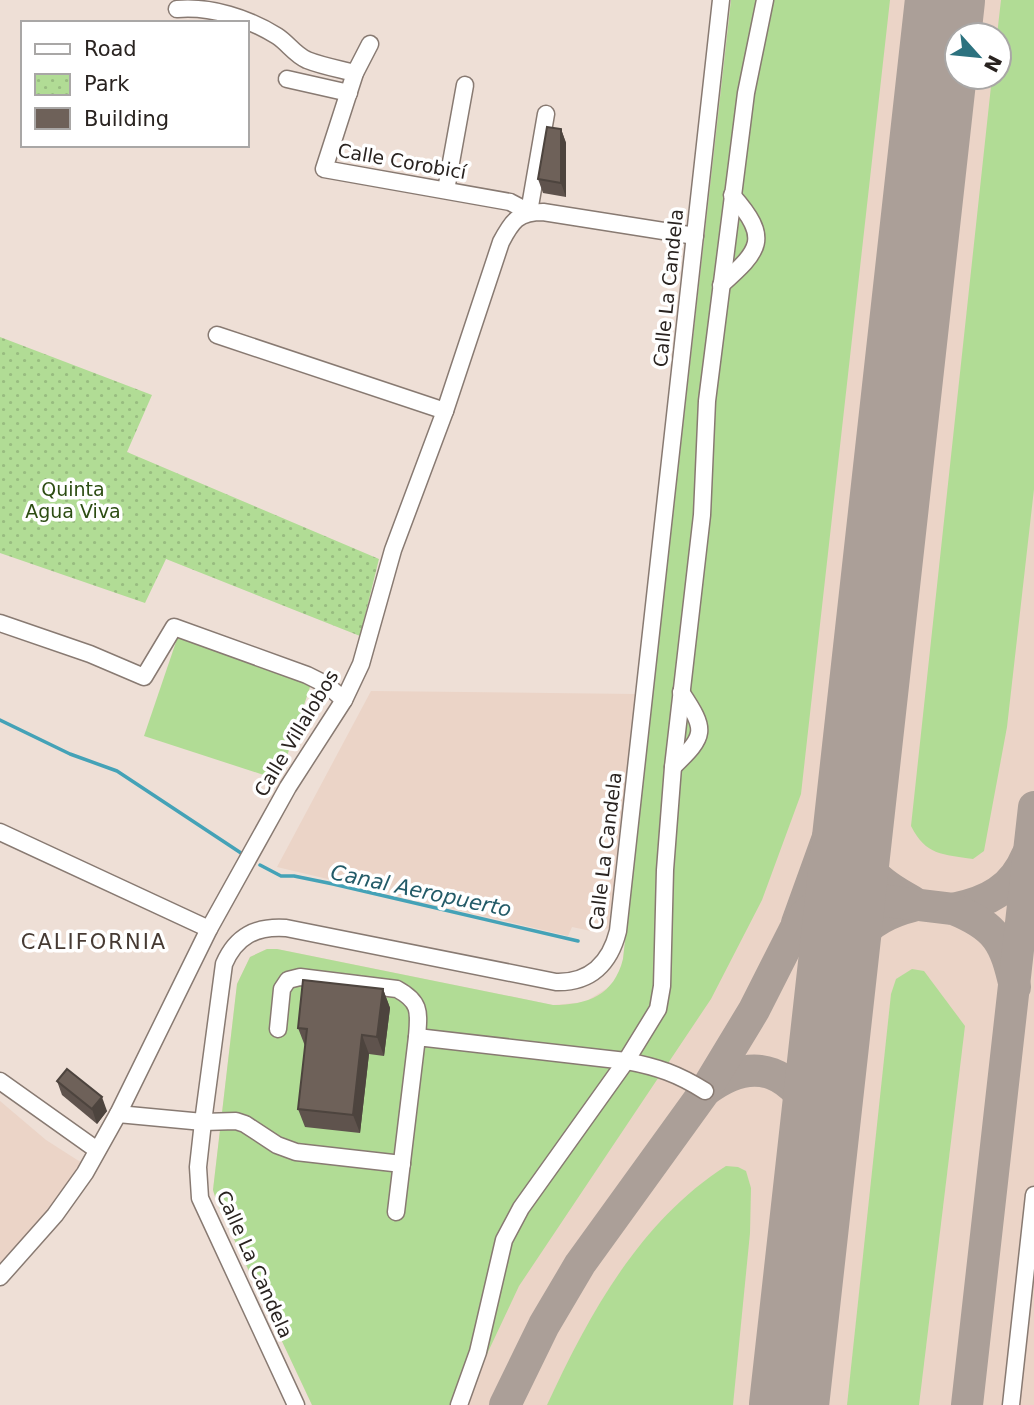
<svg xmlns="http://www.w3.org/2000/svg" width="1034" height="1405" viewBox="0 0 1034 1405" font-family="'DejaVu Sans',sans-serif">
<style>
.built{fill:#ebd4c7;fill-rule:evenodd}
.grass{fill:#b1dc95}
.park{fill:url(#park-dots)}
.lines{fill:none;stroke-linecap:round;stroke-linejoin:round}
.stream{stroke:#44a2b7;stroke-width:3.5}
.taxiway{stroke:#ab9f98;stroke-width:32}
.runway{stroke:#ab9f98;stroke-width:80}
.minor-casing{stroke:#887a72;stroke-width:19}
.minor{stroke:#fff;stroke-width:16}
.wall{fill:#5f534d}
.shaded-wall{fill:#4d443e}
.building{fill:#6e6159;stroke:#4d443e;stroke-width:2}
.labels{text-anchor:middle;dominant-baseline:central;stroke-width:7;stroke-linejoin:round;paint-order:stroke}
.street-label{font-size:19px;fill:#292320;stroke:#fff}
.park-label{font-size:19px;fill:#2d4d13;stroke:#fff}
.water-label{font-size:21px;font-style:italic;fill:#235b68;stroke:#fff}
.neighbourhood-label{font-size:21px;letter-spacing:2px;fill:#463a33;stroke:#fff}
</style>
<defs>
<pattern id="park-dots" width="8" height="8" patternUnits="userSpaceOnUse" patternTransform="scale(1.75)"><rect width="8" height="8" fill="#b1dc95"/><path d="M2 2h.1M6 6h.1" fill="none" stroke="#98bc80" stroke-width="1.8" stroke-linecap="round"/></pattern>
</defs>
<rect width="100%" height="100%" fill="#eedfd6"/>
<g class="built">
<path d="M 731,0 L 1034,0 L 1034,1405 L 312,1405 L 217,1203 L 213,1190 L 237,984 L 250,957 L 267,949 L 277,949 L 553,1005 L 585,1002 L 612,985 L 620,973 L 623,959 ZM 957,35 L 999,35 L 999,77 L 957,77 Z"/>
<polygon points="371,691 636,694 609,928 596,932 572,927 568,936 277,867"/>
<polygon points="0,1101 46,1140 82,1163 54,1204 0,1263"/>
</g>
<g class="grass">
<path d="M 731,0 L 890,0 L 801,794 L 762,900 L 711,999 L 519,1286 L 463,1405 L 312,1405 L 217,1203 L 213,1190 L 237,984 L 250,957 L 267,949 L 277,949 L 553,1005 C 588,1005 614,995 623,959 Z"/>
<path d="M 1001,0 L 1034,0 L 1034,489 L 1007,727 L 984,851 L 973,859 C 943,854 926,856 911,826 L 992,77 L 999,77 L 999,35 L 997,35 Z"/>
<polygon points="178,636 312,681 279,780 144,736"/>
<polygon points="912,969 924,971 965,1026 919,1405 847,1405 891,994 896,979"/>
<path d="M 726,1166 L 738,1167 L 746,1171 L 751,1188 L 750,1233 L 733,1405 L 547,1405 C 589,1314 640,1221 726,1166 Z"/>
</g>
<polygon class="park" points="0,337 152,395 127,452 379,559 360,636 166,559 145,603 0,553"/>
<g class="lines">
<g class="stream">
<polyline points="0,720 70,754 117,771 244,855"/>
<polyline points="260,865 281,876 294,876 333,884 578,941"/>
</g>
<g class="taxiway">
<path d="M 853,825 C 862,868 873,880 912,901"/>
<path d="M 953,909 C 988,902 1013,889 1027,855"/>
<polyline points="797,923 836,815 867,700"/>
<path d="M 833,999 C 848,948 857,920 913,906"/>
<path d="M 706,1090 C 757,1052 793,1073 820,1125"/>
<path d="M 505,1405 L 544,1325 L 580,1264 L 705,1091 L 754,1010 L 794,931 L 804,916 L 818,904 L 845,896 L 953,909 C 998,927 1005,943 1015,987"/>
<polyline points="967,1405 1034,807"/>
</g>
<polyline class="runway" points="789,1405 945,0"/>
<g class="minor-casing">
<g id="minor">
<path d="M 177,9 C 211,6 248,18 277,36 C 288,43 294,54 307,60 C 322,66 339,69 355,73"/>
<polyline points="370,44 355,73 324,169 510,202 529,212 546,114"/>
<polyline points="287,79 349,93"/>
<polyline points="446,190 465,85"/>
<path d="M 721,285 C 760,250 771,239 732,195"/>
<polyline points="217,335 445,411"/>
<polyline points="0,623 90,654 144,677 174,627 307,675 327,685 344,700"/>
<path d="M 673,767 C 706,735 707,731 681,692"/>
<polyline points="0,832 209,929"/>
<path d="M 278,1029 L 282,989 L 288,980 L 300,977 L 397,989 C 421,1002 419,1012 417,1037"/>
<polyline points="0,1081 97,1150"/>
<polyline points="118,1114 203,1122 236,1121 245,1124 277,1145 296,1152 402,1164"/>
<path d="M 396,1212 L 417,1037 L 626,1061 C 658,1067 678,1074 705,1091"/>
<path d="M 0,1277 L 55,1215 L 85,1173 L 118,1114 L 209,929 L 288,787 L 344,700 L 361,664 L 393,550 L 445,411 L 501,242 C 512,221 518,212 543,212 L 695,236"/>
<path d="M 296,1405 L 200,1198 L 198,1167 L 203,1122 L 224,964 C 236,936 256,926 286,928 L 556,982 C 591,983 610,963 618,931 L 721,0"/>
<polyline points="459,1405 478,1352 504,1240 521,1208 626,1061 658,1009 662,986 665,870 673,767 702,515 707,401 746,93 765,0"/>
<polyline points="1011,1405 1034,1195"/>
</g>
</g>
<use href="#minor" class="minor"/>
</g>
<g class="wall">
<polygon points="561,129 566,143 566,197 543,193 538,179"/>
<polygon points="383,989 390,1008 384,1056 369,1054 360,1133 305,1127 298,1109 305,1046 298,1028"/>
<polygon points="57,1081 107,1111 97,1124 62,1095"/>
</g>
<g class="shaded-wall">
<polygon points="561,129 566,143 566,197 561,183"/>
<polygon points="383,989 390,1008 384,1056 377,1037"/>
<polygon points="362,1035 369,1054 360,1133 353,1115"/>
<polygon points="102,1097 107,1111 97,1124 92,1109"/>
</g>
<g class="building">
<polygon points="547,127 561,129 561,183 538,179"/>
<polygon points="303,980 383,989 377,1037 362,1035 353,1115 298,1109 307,1029 298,1028"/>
<polygon points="67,1069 102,1097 92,1109 57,1081"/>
</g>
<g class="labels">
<g class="street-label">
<text transform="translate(402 161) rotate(10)">Calle Corobicí</text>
<text transform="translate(668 288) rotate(-84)">Calle La Candela</text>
<text transform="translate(296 733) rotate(-59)">Calle Villalobos</text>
<text transform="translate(605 851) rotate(-83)">Calle La Candela</text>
<text transform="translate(255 1264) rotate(66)">Calle La Candela</text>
</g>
<g class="park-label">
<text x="73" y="489">Quinta<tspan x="73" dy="22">Agua Viva</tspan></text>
</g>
<g class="water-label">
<text transform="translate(421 891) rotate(12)">Canal Aeropuerto</text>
</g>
<g class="neighbourhood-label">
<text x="94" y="942">CALIFORNIA</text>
</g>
</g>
<rect x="21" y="21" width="228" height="126" fill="#ffffff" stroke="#a9a7a6" stroke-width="2"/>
<rect x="35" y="44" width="35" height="10" fill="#ffffff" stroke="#a9a7a6" stroke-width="2"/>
<text x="84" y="56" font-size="21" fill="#292320">Road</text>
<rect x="35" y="74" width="35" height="21" fill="url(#park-dots)" stroke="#a9a7a6" stroke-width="2"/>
<text x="84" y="91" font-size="21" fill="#292320">Park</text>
<rect x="35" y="108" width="35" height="21" fill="#6e6159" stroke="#a9a7a6" stroke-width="2"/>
<text x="84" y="126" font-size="21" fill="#292320">Building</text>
<g transform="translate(978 56) rotate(117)"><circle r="33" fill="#ffffff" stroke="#a9a7a6" stroke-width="2"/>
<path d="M0-5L12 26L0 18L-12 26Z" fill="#2c727f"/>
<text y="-10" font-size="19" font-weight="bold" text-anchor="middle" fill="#292320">N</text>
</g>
</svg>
